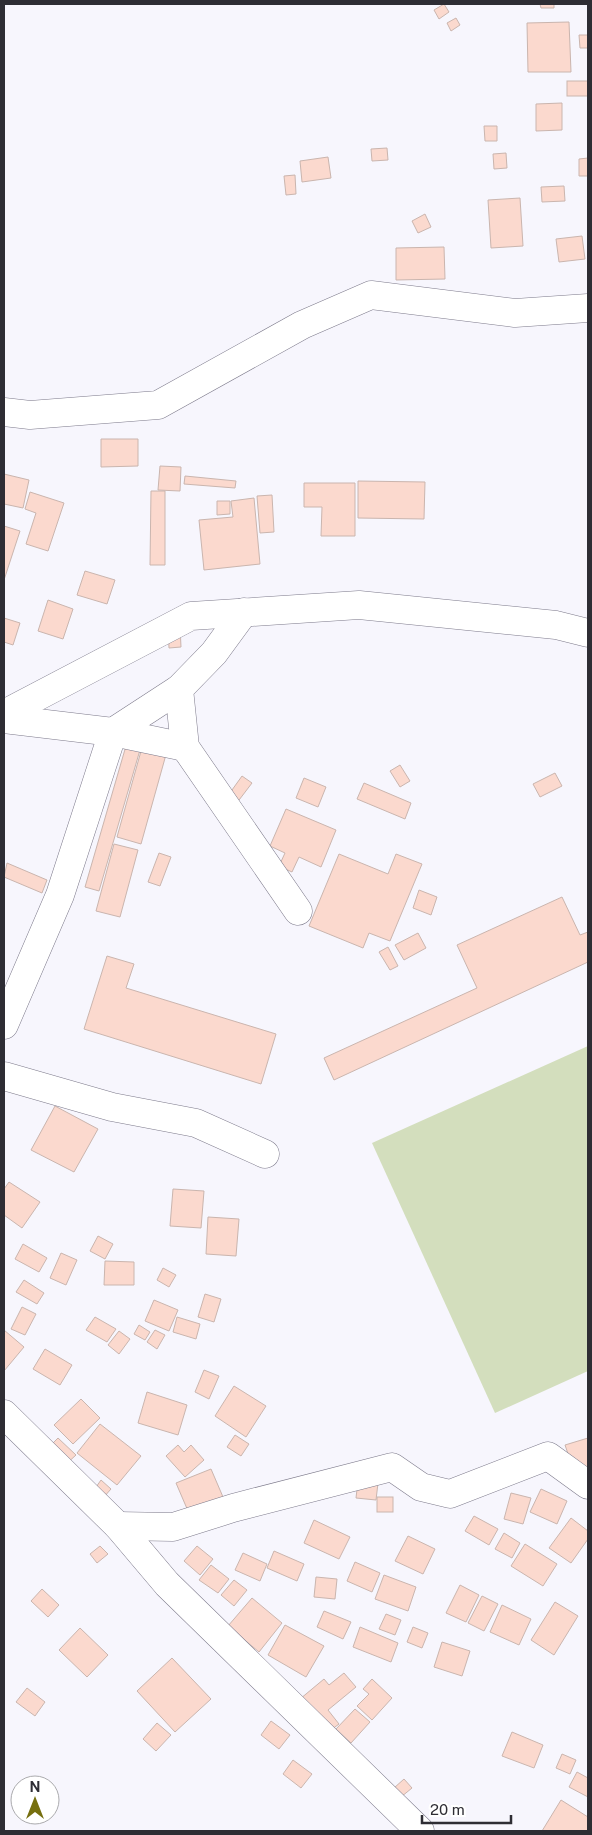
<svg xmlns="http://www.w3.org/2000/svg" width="592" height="1835" viewBox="0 0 592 1835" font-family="'Public Sans',sans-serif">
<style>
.green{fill:#d3debd}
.building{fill:#fbd9ce;stroke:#cab5ae}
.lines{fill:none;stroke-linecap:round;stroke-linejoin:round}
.street-casing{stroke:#7d7a8b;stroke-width:29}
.street{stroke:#fff;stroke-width:28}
</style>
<rect width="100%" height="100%" fill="#f7f6fd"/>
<polygon class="green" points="588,1046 588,1371 495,1413 372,1143"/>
<g class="building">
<polygon points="444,4 449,12 439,19 434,10"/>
<polygon points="540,4 554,4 554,8 541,8"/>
<polygon points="456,18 460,25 451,31 447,23"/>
<polygon points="569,22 571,72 528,72 527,23"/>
<polygon points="579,35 588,35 588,48 580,48"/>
<rect x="567" y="81" width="21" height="15"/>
<polygon points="562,103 562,130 536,131 536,104"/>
<polygon points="484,126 497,126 497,141 485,141"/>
<polygon points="387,148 388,160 372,161 371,149"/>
<polygon points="506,153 507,168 494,169 493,154"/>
<polygon points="328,157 331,178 302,182 300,161"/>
<polygon points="588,158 588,176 579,176 579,159"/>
<polygon points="295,175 296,194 286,195 284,176"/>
<polygon points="564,186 565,201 542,202 541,187"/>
<polygon points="520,198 523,246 491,248 488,200"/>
<polygon points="425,214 431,227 418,233 412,221"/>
<polygon points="582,236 585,259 559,262 556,239"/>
<polygon points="444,247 445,279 396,280 396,248"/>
<polygon points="101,439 138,439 138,466 101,467"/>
<polygon points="160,466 181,467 180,491 158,490"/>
<polygon points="4,474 29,480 23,508 4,504"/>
<polygon points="185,476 236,481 235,488 184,484"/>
<polygon points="358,481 425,482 424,519 358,518"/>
<polygon points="304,483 355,483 355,536 321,536 322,507 304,507"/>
<polygon points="151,491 165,491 165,565 150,565"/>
<polygon points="30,492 64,503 48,551 26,544 36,513 25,509"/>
<polygon points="272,495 274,532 260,533 257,496"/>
<polygon points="254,498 260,564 204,570 199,520 233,517 231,501"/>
<polygon points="217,501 230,501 230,514 217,515"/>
<polygon points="4,526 20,531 4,580"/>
<polygon points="85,571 115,580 107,604 77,595"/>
<polygon points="48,600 73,609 63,639 38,631"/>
<polygon points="4,618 20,623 13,645 4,642"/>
<polygon points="180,627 181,647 169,648 168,628"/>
<polygon points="128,739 142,743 99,891 85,887"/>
<polygon points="143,744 167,751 141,844 117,837"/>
<polygon points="400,765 410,781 400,787 390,771"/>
<polygon points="555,773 562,786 540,797 533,784"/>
<polygon points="242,776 252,783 236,804 227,797"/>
<polygon points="304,778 326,787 318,807 296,798"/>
<polygon points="364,783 411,803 405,819 357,799"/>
<polygon points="286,809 336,830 321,867 299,857 292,872 279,866 285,853 270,846"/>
<polygon points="114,844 138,850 120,917 96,911"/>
<polygon points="159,853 171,857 160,886 148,882"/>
<polygon points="339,854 388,874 396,854 422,864 390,941 369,933 363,948 309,926"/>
<polygon points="7,863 47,880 42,893 4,877"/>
<polygon points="419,890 437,897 431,915 413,908"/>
<polygon points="562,897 580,935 588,932 588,962 334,1080 324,1058 477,988 457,945"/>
<polygon points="418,933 426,948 404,960 395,945"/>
<polygon points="388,947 398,966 390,970 379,952"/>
<polygon points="107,956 134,964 126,988 276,1034 261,1084 84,1029"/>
<polygon points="55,1106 98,1129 74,1172 31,1150"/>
<polygon points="9,1182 40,1202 22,1228 4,1215 4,1189"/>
<polygon points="173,1189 204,1191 201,1228 170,1226"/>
<polygon points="208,1217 239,1219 236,1256 206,1254"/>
<polygon points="98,1236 113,1244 105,1259 90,1251"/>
<polygon points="23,1244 47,1258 39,1272 15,1259"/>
<polygon points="61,1253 77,1260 66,1285 50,1278"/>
<polygon points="105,1261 134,1262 134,1285 104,1285"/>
<polygon points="163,1268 176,1275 169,1287 157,1280"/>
<polygon points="24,1280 44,1293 37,1304 16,1292"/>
<polygon points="205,1294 221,1299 214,1322 198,1317"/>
<polygon points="154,1300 178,1310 169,1331 145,1321"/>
<polygon points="22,1307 36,1314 25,1335 11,1329"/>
<polygon points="95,1317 116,1329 107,1342 86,1330"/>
<polygon points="177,1317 200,1324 196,1339 173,1332"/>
<polygon points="139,1325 150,1332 145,1340 134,1334"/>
<polygon points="4,1330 24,1347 4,1371"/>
<polygon points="155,1330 165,1335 157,1349 147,1342"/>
<polygon points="119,1331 130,1339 119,1354 108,1345"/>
<polygon points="45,1349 72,1365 60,1385 33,1369"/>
<polygon points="204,1370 219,1376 209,1399 195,1392"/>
<polygon points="234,1386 266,1406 246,1437 215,1416"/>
<polygon points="147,1392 187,1405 178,1435 138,1423"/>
<polygon points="81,1399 100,1418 73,1444 54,1425"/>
<polygon points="100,1424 141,1456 117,1485 77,1453"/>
<polygon points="235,1435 249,1444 241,1456 227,1447"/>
<polygon points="58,1438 76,1455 64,1466 47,1449"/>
<polygon points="588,1438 588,1466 574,1471 565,1445"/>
<polygon points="178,1445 184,1452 191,1445 204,1460 185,1477 166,1456"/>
<polygon points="211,1469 223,1497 188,1511 176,1483"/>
<polygon points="101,1480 111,1489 103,1498 94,1490"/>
<polygon points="358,1481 378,1483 376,1500 356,1498"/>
<polygon points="541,1489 567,1501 557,1524 530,1512"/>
<polygon points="511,1493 531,1498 523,1524 504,1519"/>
<rect x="377" y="1497" width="16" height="15"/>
<polygon points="474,1516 498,1529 489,1545 465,1531"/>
<polygon points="571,1518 588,1531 588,1539 571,1563 549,1548"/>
<polygon points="314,1520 350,1537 339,1559 304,1543"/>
<polygon points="504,1533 520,1543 512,1558 495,1549"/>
<polygon points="408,1536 435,1549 423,1574 395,1561"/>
<polygon points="525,1544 557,1564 543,1586 511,1566"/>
<polygon points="100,1546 108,1554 97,1563 90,1554"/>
<polygon points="197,1546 213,1559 200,1575 184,1561"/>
<polygon points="274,1551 304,1564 297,1581 267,1568"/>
<polygon points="243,1553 267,1564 260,1581 235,1570"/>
<polygon points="355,1562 380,1573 372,1592 347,1581"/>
<polygon points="211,1565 229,1579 218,1593 199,1580"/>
<polygon points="384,1575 416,1587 408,1611 375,1599"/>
<polygon points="316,1577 337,1579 335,1599 314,1597"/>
<polygon points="234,1580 247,1590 234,1606 221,1595"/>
<polygon points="460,1585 479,1595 466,1622 446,1613"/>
<polygon points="42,1589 59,1605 48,1617 31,1601"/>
<polygon points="482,1596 498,1604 484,1631 468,1623"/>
<polygon points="252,1598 282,1623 259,1652 228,1626"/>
<polygon points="555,1602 578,1616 554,1655 531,1640"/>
<polygon points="502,1605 531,1619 519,1645 490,1632"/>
<polygon points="324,1611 351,1622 343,1639 317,1627"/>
<polygon points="386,1614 401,1620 395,1635 379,1629"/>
<polygon points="285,1625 324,1646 306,1677 268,1655"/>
<polygon points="360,1627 398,1643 391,1662 353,1647"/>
<polygon points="413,1627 428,1633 422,1648 407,1642"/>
<polygon points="80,1628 108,1655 87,1677 59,1650"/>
<polygon points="442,1642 470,1651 462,1676 434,1667"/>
<polygon points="172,1658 211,1699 175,1732 137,1691"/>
<polygon points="344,1673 356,1687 328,1710 339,1724 327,1733 300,1699 324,1679 329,1685"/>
<polygon points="372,1679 392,1698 372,1720 357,1706 369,1694 363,1689"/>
<polygon points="27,1688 45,1702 35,1716 16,1702"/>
<polygon points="355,1709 370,1722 351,1743 336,1729"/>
<polygon points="271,1721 290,1735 279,1749 261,1735"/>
<polygon points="157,1723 171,1735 156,1751 143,1739"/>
<polygon points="512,1732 543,1745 534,1768 502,1756"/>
<polygon points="562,1754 576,1760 570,1774 556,1768"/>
<polygon points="293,1760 312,1774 301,1788 283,1774"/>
<polygon points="577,1772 588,1778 588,1797 569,1787"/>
<polygon points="404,1779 412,1788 401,1797 394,1788"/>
<polygon points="561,1800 588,1817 588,1831 542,1831"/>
</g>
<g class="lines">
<g class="street-casing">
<g id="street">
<polyline points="4,412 30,415 158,405 302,325 371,295 515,313 588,308"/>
<polyline points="244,612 214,653 179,689 185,747 298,911"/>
<polyline points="4,714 191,616 359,605 556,625 588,633"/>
<polyline points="4,719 113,732 185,747"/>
<polyline points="4,1025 60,895 113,732 179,689"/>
<polyline points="4,1076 112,1107 196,1123 265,1154"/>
<polyline points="4,1414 118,1526 167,1584 420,1831"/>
<polyline points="118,1526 173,1527 233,1508 392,1467 421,1487 450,1494 548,1456 588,1485"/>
</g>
</g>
<use href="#street" class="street"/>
</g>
<rect width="592" height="1835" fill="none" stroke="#2e2d34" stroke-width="10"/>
<g transform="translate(35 1800)"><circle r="24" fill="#ffffff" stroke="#ababae"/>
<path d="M0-4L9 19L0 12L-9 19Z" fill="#766f0f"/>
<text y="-8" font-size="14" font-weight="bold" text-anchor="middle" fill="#2e2d34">N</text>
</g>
<path d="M422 1815v8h89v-8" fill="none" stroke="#2e2d34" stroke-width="2.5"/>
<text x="430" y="1815" font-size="15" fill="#2e2d34" stroke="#ffffff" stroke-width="4" paint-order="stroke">20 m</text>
</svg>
